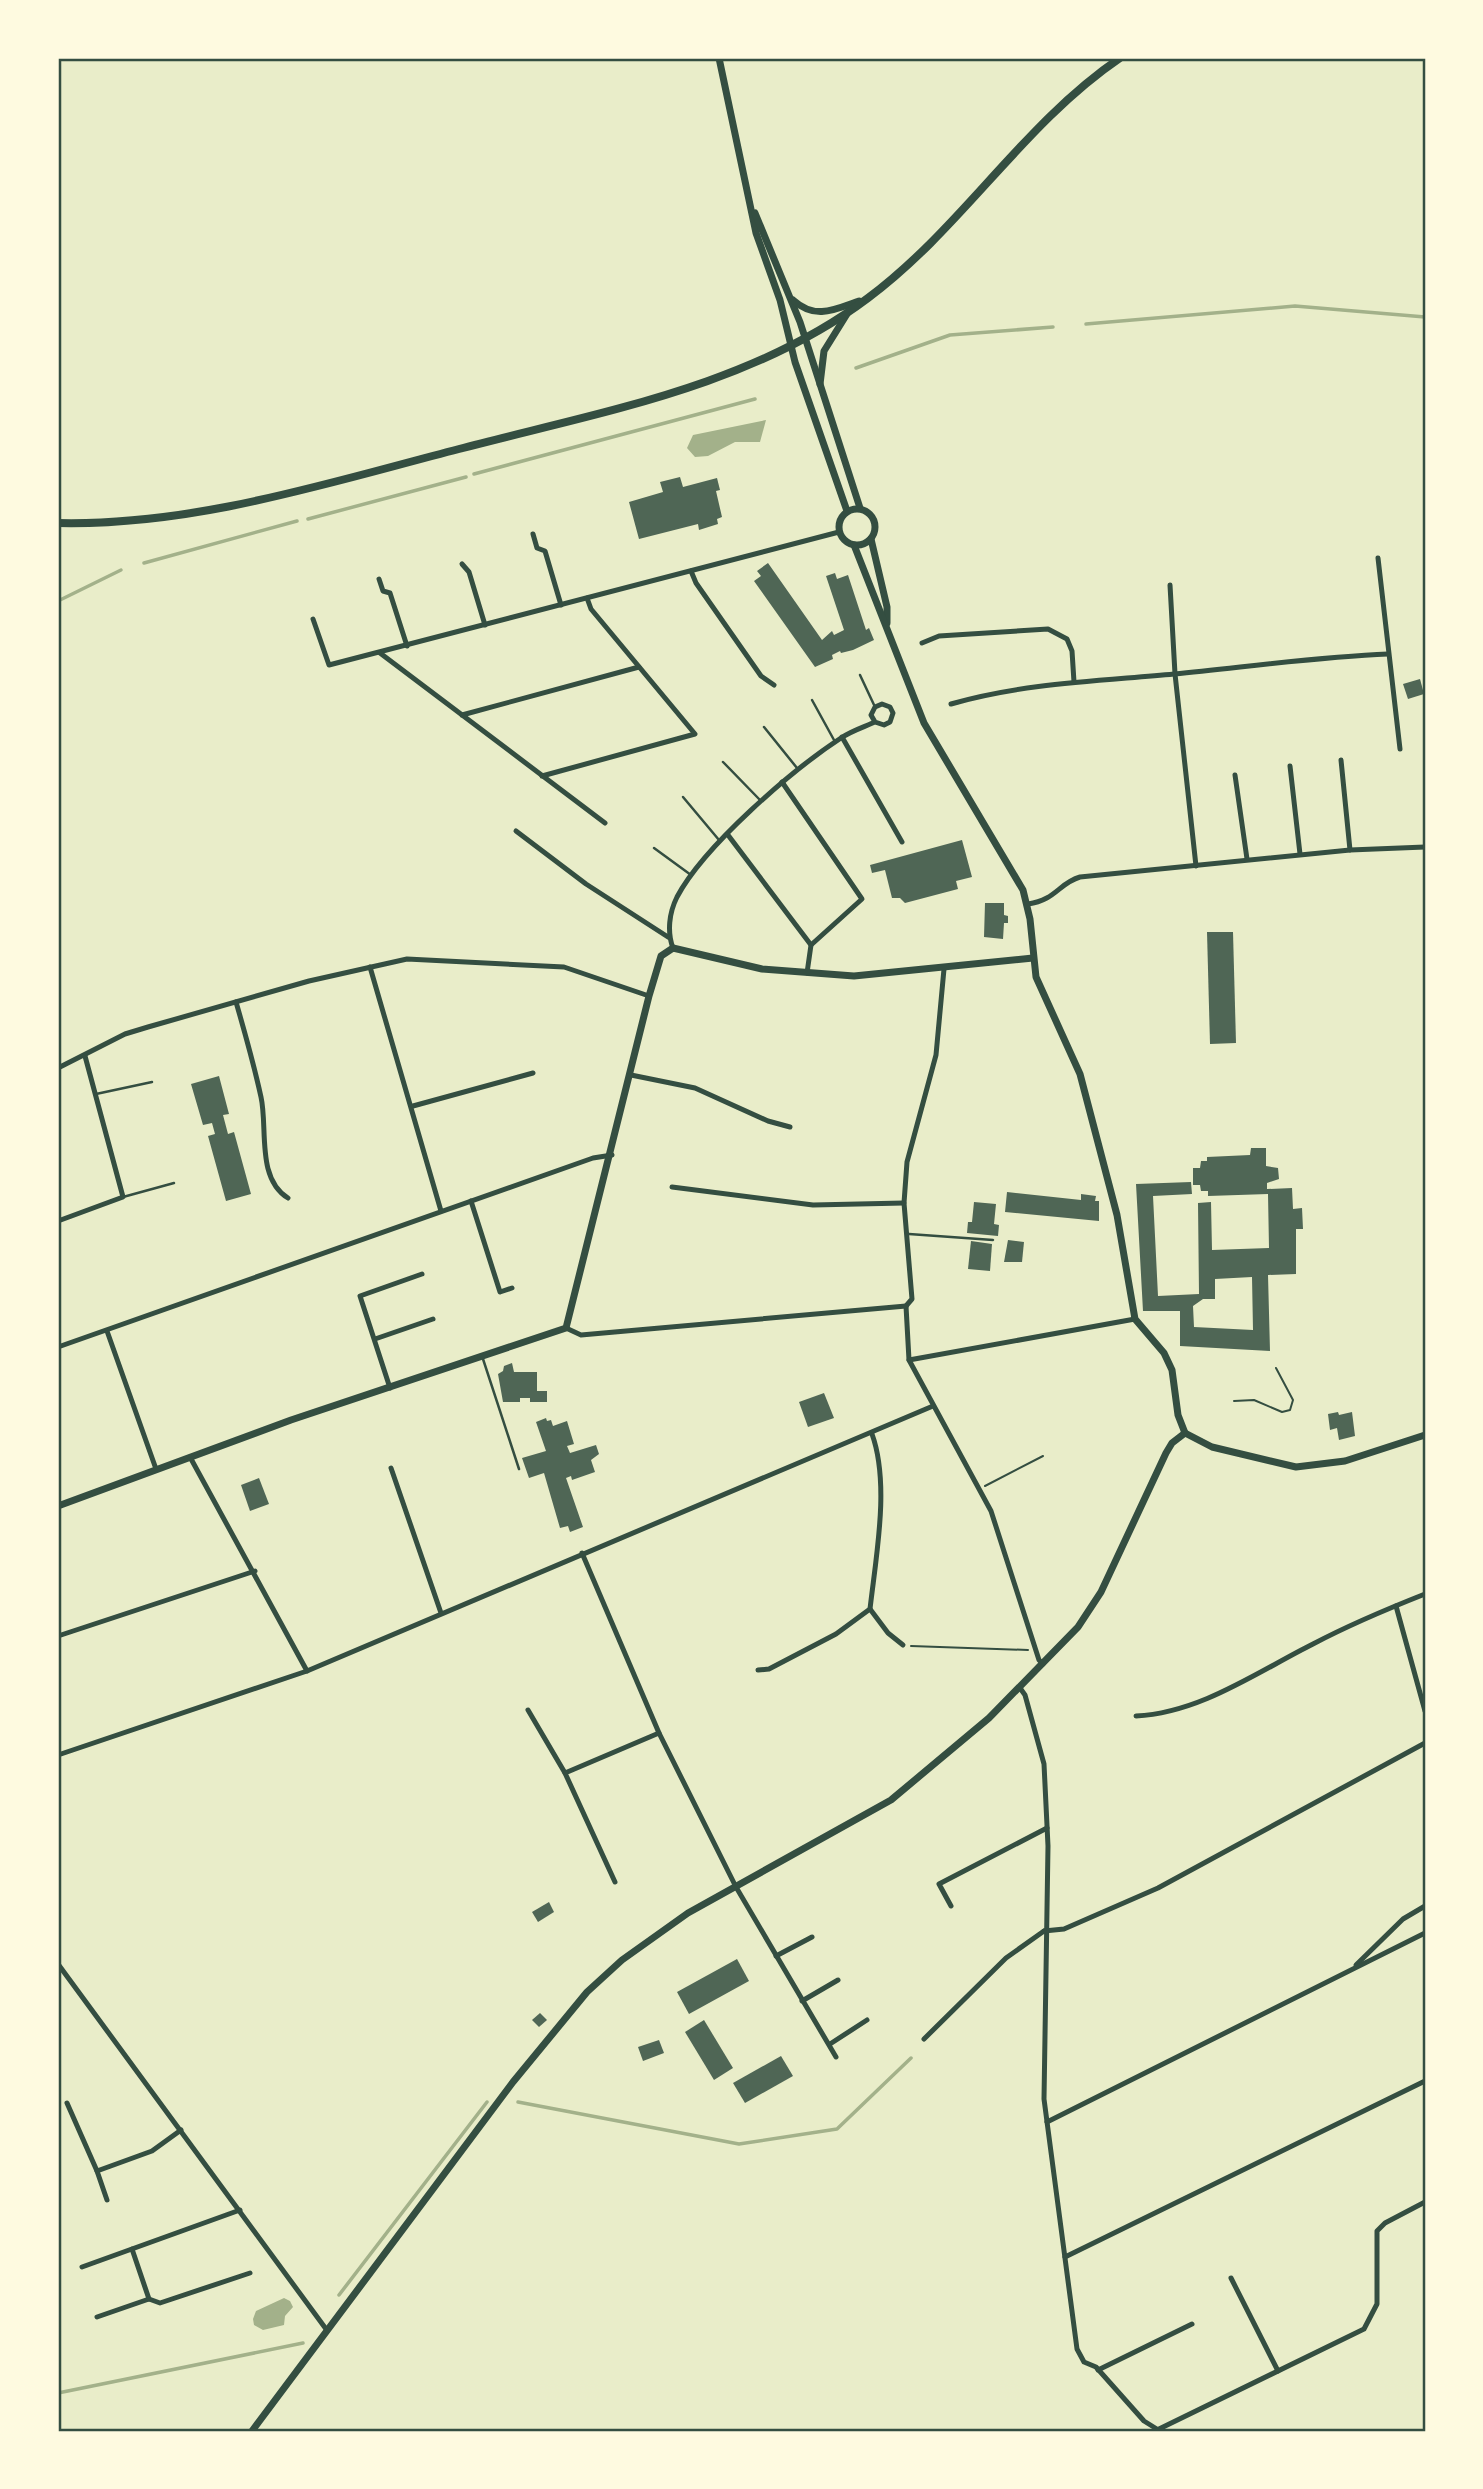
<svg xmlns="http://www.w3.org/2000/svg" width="1483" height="2489" viewBox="0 0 1483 2489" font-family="Rubik,sans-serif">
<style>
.water{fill:#a3b18a}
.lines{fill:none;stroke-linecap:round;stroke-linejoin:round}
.stream{stroke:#a3b18a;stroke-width:3.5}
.building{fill:#4f6655;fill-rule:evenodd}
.path{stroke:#344e41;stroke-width:2}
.service{stroke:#344e41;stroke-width:2.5}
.minor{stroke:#344e41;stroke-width:5}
.tertiary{stroke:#344e41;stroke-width:7}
.secondary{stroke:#344e41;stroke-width:8}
.neatline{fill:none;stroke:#344e41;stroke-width:2.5}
</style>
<rect width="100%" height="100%" fill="#e9edc9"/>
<g class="water">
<polygon points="766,420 760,442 735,442 708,456 695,457 687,448 693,435"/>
<polygon points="284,2298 290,2301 293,2307 285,2316 284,2325 263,2330 254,2325 253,2319 256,2311"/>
</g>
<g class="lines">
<g class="stream">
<polyline points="1086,324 1295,306 1425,317"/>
<polyline points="856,368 950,335 1053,327"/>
<polyline points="474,474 755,399"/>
<polyline points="308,519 466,477"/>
<polyline points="144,563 297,521"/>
<polyline points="58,601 121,570"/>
<polyline points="518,2102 739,2144 837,2129 911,2058"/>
<polyline points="339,2295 487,2102"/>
<polyline points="58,2393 303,2343"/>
</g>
</g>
<g class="building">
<polygon points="680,477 683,487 717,478 720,490 716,491 722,517 717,519 718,524 699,530 698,524 639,539 629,502 663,492 660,482"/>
<polygon points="768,563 822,640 832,631 834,635 844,630 826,576 835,573 837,579 848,575 866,630 869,628 874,640 853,650 841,653 840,651 832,655 833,659 815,667 754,581 761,576 757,571"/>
<polygon points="1420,679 1424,694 1408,699 1403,684"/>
<polygon points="962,840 972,877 956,881 958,889 905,903 900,898 892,898 885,870 872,873 870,865"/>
<polygon points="985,903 1004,903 1004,915 1008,916 1008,923 1004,923 1003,939 984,937"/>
<polygon points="1207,932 1233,932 1236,1043 1210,1044"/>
<polygon points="219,1076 229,1114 223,1115 228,1134 234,1132 251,1194 226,1201 208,1136 215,1134 212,1123 203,1125 191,1084"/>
<path d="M 1251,1148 L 1266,1148 L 1266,1166 L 1278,1168 L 1279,1179 L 1267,1183 L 1267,1189 L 1292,1188 L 1293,1209 L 1302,1208 L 1303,1229 L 1296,1229 L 1296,1274 L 1268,1275 L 1270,1351 L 1180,1346 L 1180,1311 L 1143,1311 L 1136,1184 L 1191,1182 L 1192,1194 L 1153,1196 L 1158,1296 L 1199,1294 L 1198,1203 L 1211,1202 L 1212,1250 L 1269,1248 L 1268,1194 L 1208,1196 L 1208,1191 L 1201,1191 L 1200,1185 L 1193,1185 L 1193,1168 L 1200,1168 L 1201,1161 L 1207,1161 L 1207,1157 L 1250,1155 ZM 1252,1277 L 1253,1330 L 1194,1327 L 1193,1306 L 1203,1299 L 1215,1299 L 1215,1279 Z"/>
<polygon points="1007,1192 1081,1200 1081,1194 1096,1196 1095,1201 1099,1201 1099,1221 1005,1212"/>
<polygon points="974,1202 996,1204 994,1224 999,1225 998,1236 967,1233 968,1222 972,1222"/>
<polygon points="1008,1240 1024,1242 1022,1262 1004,1262"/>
<polygon points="971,1241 992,1244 990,1271 968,1269"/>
<polygon points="512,1363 514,1372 537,1372 537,1391 547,1391 547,1402 530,1402 530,1398 520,1398 520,1402 503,1402 498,1374 503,1371 504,1366"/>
<polygon points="824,1393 834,1418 808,1427 799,1402"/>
<polygon points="1338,1412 1339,1415 1352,1412 1355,1436 1339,1440 1337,1428 1330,1430 1328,1414"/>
<polygon points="546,1418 547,1421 551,1420 553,1426 567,1421 574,1444 567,1446 570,1453 596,1445 599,1454 591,1460 595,1472 572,1480 571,1476 566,1478 583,1527 570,1532 568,1526 560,1528 544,1473 529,1478 522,1458 546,1451 536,1422"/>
<polygon points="259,1478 269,1504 250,1511 241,1485"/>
<polygon points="549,1902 554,1912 538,1922 532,1912"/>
<polygon points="737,1959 749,1981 689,2014 677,1992"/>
<polygon points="540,2013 547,2020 539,2027 532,2020"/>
<polygon points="704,2020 733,2068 714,2080 685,2032"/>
<polygon points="659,2040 664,2053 643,2061 638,2047"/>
<polygon points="781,2056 793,2076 745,2103 733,2083"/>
</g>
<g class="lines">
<g class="path">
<polyline points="1234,1401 1254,1400 1282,1412 1290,1410 1293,1400 1276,1368"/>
<polyline points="985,1486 1043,1456"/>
<polyline points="911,1646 1028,1650"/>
</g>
<g class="service">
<polyline points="860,675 875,707"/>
<polyline points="812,700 834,740"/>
<polyline points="764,727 797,768"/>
<polyline points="723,762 760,800"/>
<polyline points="683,797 719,840"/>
<polyline points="654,848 691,875"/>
<polyline points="96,1094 152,1082"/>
<polyline points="123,1197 174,1183"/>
<polyline points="909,1234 993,1240"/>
<polyline points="483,1359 519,1469"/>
</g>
<g class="minor">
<polyline points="533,534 537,548 545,551 561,605"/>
<polyline points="1378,558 1400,749"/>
<polyline points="462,564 469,572 485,625"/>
<polyline points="691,571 696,583 761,676 774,685"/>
<polyline points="379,579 383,591 390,593 407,646"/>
<polyline points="1170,585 1175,674 1196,866"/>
<polyline points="313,619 329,665 839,532"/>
<polyline points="922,643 939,636 1048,629 1067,639 1072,651 1074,682"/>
<polyline points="380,653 605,823"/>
<path d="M 951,704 C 1024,683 1100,681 1174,674 C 1246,667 1316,657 1388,654"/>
<polyline points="462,715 639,667"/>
<polyline points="842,737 902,842"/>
<polyline points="1341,760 1350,850"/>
<polyline points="1290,766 1300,854"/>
<polyline points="1235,775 1247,859"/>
<polyline points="542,776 695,734 591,609 587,598"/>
<polyline points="782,782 862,899 811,945"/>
<polyline points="516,831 586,884 668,937"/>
<polyline points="728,835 811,945 807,973"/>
<path d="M 1028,904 C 1056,900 1059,883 1080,877 L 1350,850 L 1425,847"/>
<path d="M 673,948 C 667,932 669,913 677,897 C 704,846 792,770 841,738 C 851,731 864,727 875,722 L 884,725 L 890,722 L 893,713 L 890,707 L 882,704 L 875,707 L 871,715 L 875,722"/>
<polyline points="370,967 441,1211"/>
<path d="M 236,1002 C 245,1033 254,1065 261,1097 C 268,1128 256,1178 288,1198"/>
<polyline points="58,1068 125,1034 148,1027 309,981 407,959 564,967 649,996"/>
<polyline points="631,1075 695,1088 768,1121 790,1127"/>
<polyline points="413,1106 533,1073"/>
<polyline points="672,1187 813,1205 904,1203"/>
<polyline points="471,1201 500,1292 512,1288"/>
<polyline points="58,1221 123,1197 85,1056"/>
<polyline points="906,1306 909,1360 991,1511 1039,1660 1043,1664"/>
<polyline points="906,1306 912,1299 904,1203 907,1162 936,1055 944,969"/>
<polyline points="566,1328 581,1335 906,1306"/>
<polyline points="107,1331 156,1469"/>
<polyline points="375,1339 433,1319"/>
<polyline points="58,1347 593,1158 612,1155"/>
<polyline points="909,1360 1135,1319"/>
<polyline points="390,1388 360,1296 422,1274"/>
<polyline points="190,1457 307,1671"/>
<polyline points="391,1468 441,1613"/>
<polyline points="582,1553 659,1733 736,1887 836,2057"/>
<polyline points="1396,1606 1425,1711"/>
<polyline points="870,1609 888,1633 903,1645"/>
<polyline points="58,1636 255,1571"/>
<path d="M 758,1670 L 769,1669 L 836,1634 L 870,1609 C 876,1556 890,1484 872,1434"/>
<polyline points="1020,1688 1025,1695 1044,1764 1048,1846 1044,2099 1077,2349 1084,2362 1096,2367 1144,2421 1160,2431"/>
<polyline points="528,1710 565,1773"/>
<path d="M 1136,1716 C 1200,1713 1257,1672 1313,1644 C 1349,1625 1387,1609 1425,1594"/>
<polyline points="58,1755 307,1671 933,1406"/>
<polyline points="615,1882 565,1773 659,1733"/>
<polyline points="951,1906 939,1884 1047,1828"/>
<polyline points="1044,1931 1064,1929 1158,1888 1425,1743"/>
<polyline points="776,1956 812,1937"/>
<polyline points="58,1964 326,2329"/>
<polyline points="1356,1965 1403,1919 1425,1906"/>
<polyline points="802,2001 838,1980"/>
<polyline points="924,2039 1006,1958 1044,1931"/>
<polyline points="830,2044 867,2020"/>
<polyline points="67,2103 97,2171 152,2151 181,2130"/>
<polyline points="1047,2122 1425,1933"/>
<polyline points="97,2171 107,2200"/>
<polyline points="132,2249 149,2299"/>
<polyline points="1065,2257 1425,2081"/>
<polyline points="82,2267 240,2210"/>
<polyline points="1231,2278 1278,2371"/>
<polyline points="97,2317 149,2299 160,2303 250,2273"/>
<polyline points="1098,2370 1192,2324"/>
<polyline points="1159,2429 1364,2329 1377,2304 1377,2231 1385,2223 1425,2202"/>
</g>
<g class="tertiary">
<polyline points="719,58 756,233 780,300 795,362 847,511"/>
<polyline points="755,213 800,322 860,508"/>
<path d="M 793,300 C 815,320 834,310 859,301"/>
<polyline points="820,384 824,351 847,314"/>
<circle cx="857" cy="527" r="18"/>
<polyline points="871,539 887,607 887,623"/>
<polyline points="854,545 924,723 1023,890 1030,919 1036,977 1080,1074 1117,1215 1135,1319 1164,1353 1172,1370 1178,1415 1185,1433 1212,1447 1296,1467 1345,1461 1425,1435"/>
<polyline points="58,1506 291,1420 566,1328 649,996 661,956 673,948 762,969 854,976 1033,958"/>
<polyline points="252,2431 513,2082 587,1992 622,1960 688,1913 891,1800 989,1718 1078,1627 1101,1592 1166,1453 1172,1443 1185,1433"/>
</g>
<path class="secondary" d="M 58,523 C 195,526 327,483 459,449 C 599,412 750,387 868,298 C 962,228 1023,124 1120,58"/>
</g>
<rect width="1483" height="2489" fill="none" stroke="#fefae0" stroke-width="119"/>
<rect x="60" y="60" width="1364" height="2370" class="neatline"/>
</svg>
